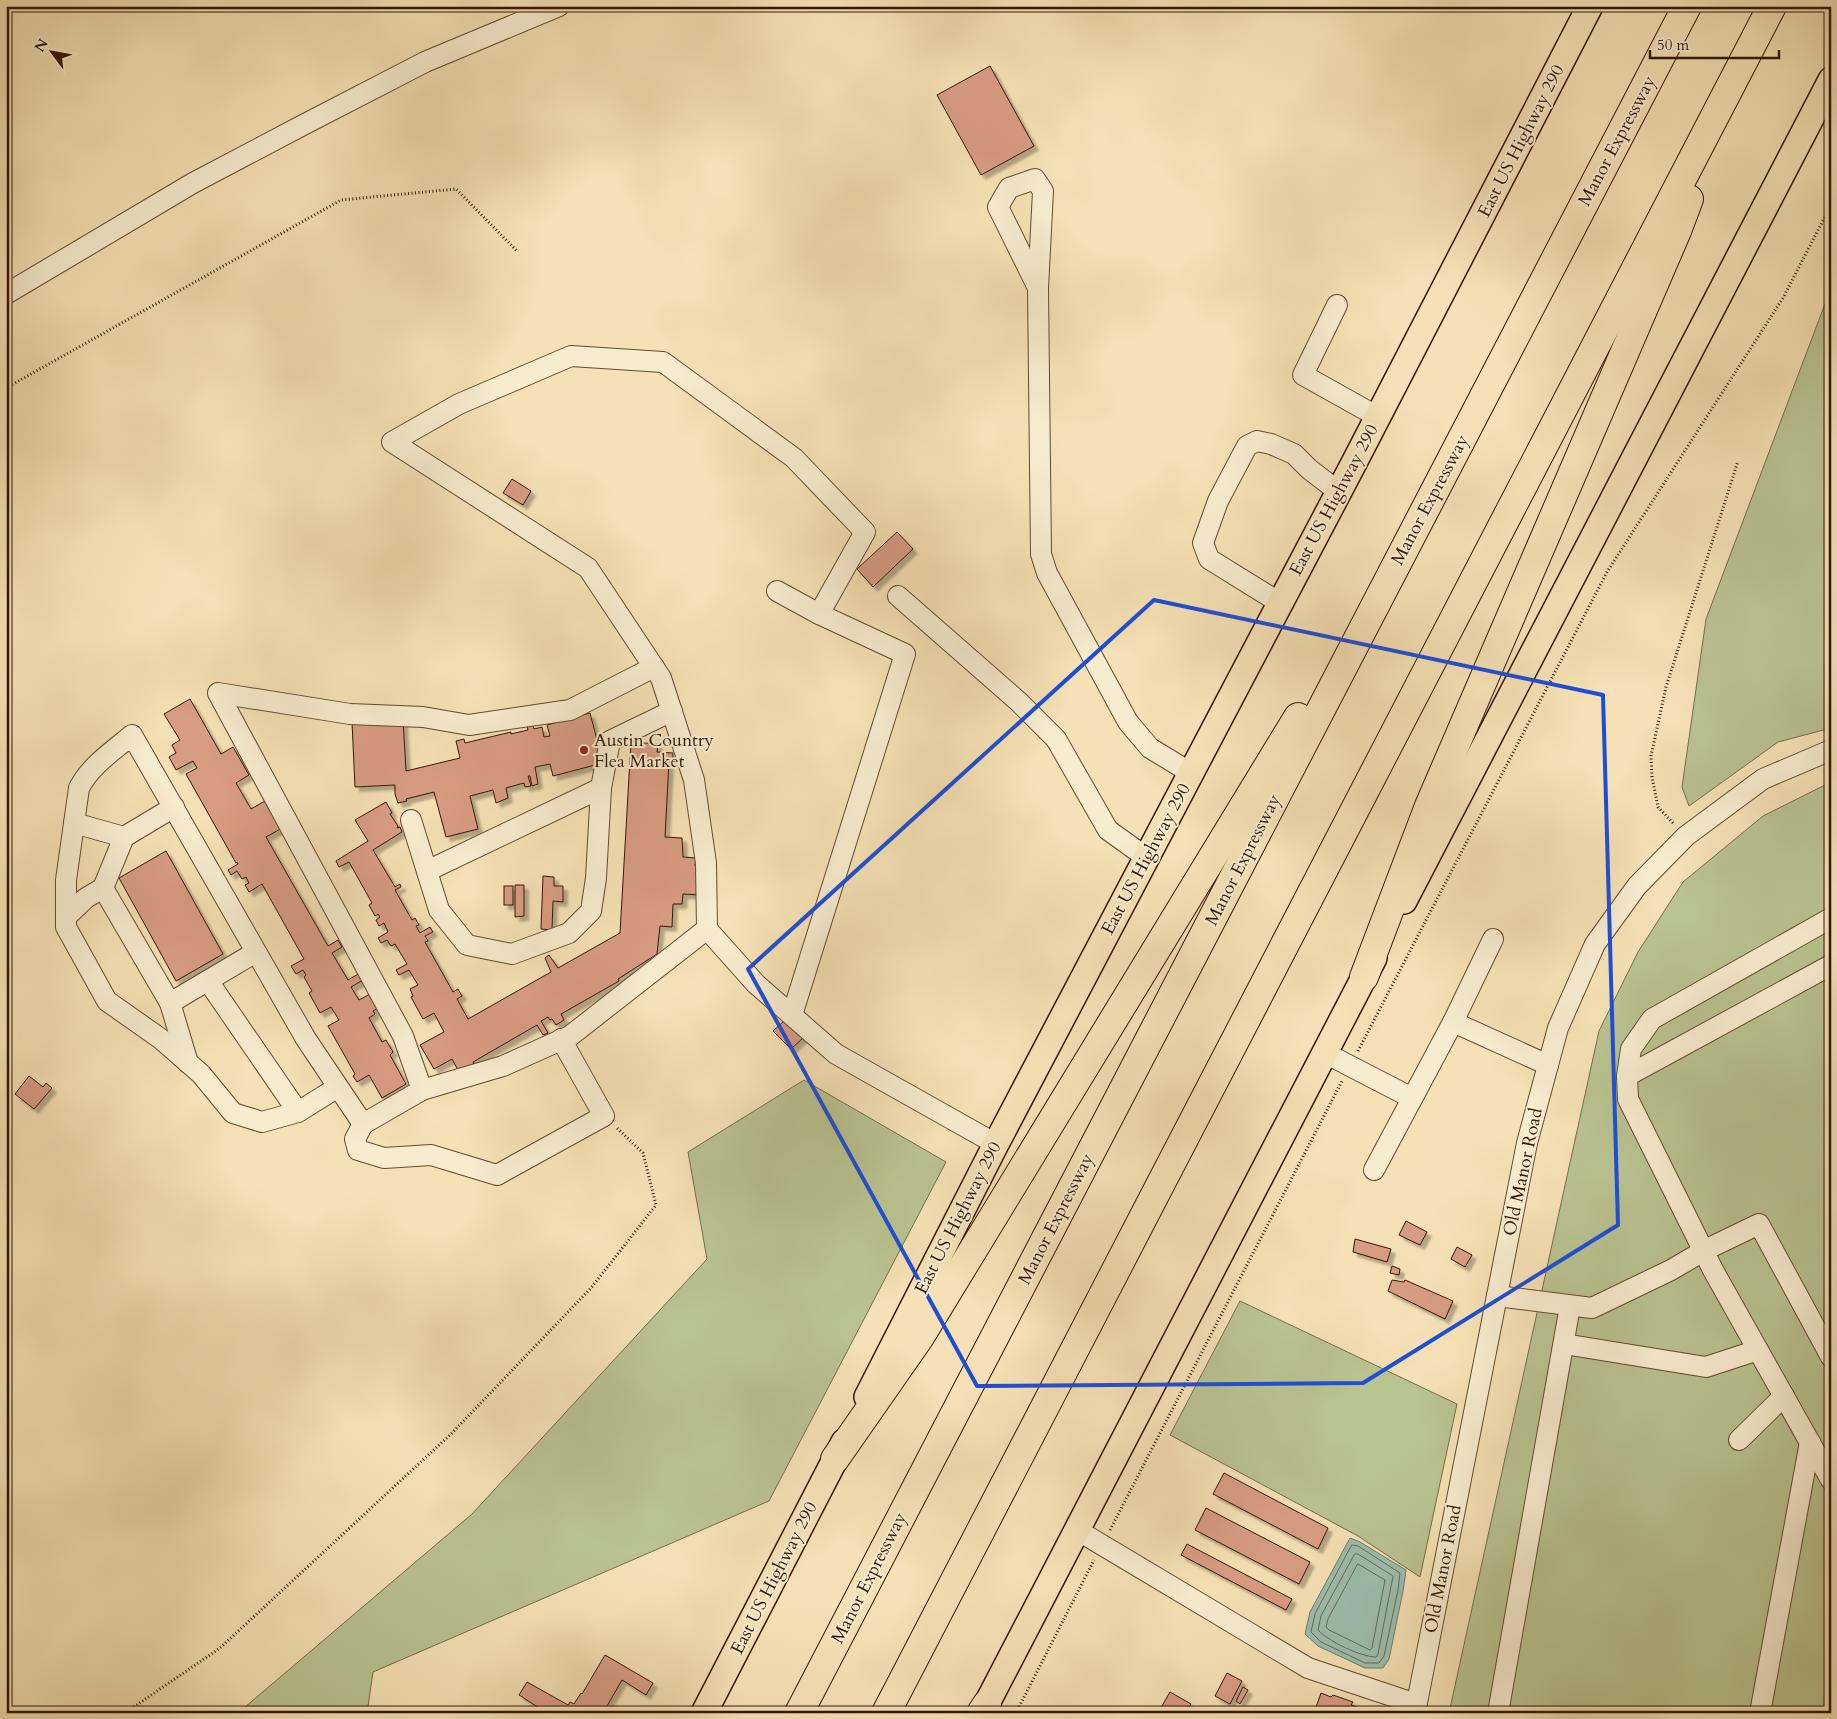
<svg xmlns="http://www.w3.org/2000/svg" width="1837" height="1719" viewBox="0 0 1837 1719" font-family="Cardo,serif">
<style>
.green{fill:#b9c390;stroke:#766c4a}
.water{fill:#9cbead;stroke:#727b6a}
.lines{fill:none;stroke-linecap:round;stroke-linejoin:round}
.shore{stroke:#686a59;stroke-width:1}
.building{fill:#d89c83;stroke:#341605;filter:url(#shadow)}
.minor-casing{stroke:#644931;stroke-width:22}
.major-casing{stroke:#341605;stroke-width:28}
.highway-casing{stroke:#341605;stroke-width:30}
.path{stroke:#341605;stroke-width:3;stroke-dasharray:1 2.5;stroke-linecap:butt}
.minor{stroke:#f8eccf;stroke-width:20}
.major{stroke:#f5e1b5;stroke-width:25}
.highway{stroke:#f5e1b5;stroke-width:28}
.marked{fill:none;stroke:#1d4ed8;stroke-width:4;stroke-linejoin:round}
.poi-dot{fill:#8f2418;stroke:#f8eccf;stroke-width:2}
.labels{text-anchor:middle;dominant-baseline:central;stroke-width:4;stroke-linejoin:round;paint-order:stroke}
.street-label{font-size:18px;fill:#341605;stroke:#f8eccf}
.poi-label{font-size:18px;fill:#341605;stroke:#f8eccf;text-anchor:start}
</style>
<defs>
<filter id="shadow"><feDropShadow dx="4.5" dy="4.5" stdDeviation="1" flood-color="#0004"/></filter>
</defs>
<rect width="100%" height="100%" fill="#f5e1b5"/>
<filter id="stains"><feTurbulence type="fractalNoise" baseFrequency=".004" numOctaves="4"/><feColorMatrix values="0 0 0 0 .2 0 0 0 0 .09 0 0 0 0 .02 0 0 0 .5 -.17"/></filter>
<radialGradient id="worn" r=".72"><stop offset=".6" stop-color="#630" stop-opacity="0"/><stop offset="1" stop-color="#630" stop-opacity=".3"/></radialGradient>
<g class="green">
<polygon points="1831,288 1831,728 1778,742 1689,806 1682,787 1706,619"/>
<polygon points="1831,782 1831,1713 1449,1713 1599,1031 1638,952 1683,882 1763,816"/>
<polygon points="804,1080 946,1162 769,1501 373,1672 367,1713 238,1713 472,1514 707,1259 688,1152"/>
<polygon points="1240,1301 1457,1404 1420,1577 1358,1536 1170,1435"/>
</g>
<polygon class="water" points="1350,1538 1360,1542 1406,1570 1403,1591 1389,1659 1383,1668 1365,1668 1318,1646 1305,1634 1310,1612"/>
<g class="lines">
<g class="shore">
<polygon points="1352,1545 1358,1546 1400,1573 1398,1590 1384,1656 1379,1663 1365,1663 1321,1642 1311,1632 1315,1614"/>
<path d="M 1355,1554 L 1358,1554 L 1393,1576 L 1378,1654 L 1376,1657 C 1361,1657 1328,1641 1318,1630 L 1321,1616 Z"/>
<polygon points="1358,1564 1385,1580 1372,1648 1370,1650 1329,1630 1326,1627 1328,1619"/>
</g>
</g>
<g class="building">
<polygon points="990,66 1034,146 981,175 937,95"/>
<polygon points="512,479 531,491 523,505 503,493"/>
<polygon points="897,532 913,549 873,587 857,569"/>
<polygon points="190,699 221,754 233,747 249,775 236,783 251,809 265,801 269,809 270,808 282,828 266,837 328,946 338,940 342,947 332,953 348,980 360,973 363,980 351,987 359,1000 372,993 380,1007 373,1011 375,1014 369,1018 382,1042 386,1040 393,1052 390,1055 406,1084 382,1098 369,1075 357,1082 353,1076 355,1074 328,1026 339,1020 331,1007 320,1013 309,993 312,991 304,977 306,975 303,970 296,974 291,966 304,959 262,884 249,892 245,885 249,883 246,877 242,879 237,871 231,875 228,870 238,864 237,862 236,863 186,774 197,768 193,761 176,770 169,757 176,753 172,745 180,740 164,714"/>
<polygon points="590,713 603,763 553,776 550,764 535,767 538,784 532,786 530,776 528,776 531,786 525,787 524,783 506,788 508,798 496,803 493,790 470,796 478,829 446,837 434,792 406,799 407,801 398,803 395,794 395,785 355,787 352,722 403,720 406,771 460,758 456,741 464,739 465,743 511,732 511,734 528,730 527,725 532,724 534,729 542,727 544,737 550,736 547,725"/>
<polygon points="631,742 658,744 657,752 673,753 673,761 669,761 665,837 682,838 683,857 696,858 695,866 703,866 701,895 683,894 682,904 673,904 672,927 660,926 657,954 618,979 619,981 561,1014 564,1020 556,1025 552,1019 550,1020 548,1017 541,1021 548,1033 543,1035 537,1025 473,1062 474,1065 466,1070 464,1067 458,1070 452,1059 434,1069 420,1045 444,1032 434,1013 423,1019 411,997 413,996 410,989 418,985 409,970 399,975 396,970 407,964 395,944 391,946 387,940 381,943 378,938 388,932 384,923 379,926 376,920 380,917 378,914 375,916 369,905 372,903 349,862 339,867 336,861 368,841 355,820 386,802 392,813 390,814 398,826 397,828 400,827 402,832 373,850 395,887 400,884 401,887 395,890 412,920 415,918 419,925 416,926 420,933 430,927 433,932 425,936 428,941 425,942 453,992 458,989 462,996 457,999 468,1019 551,972 545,958 549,955 558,968 620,933"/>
<polygon points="166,851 223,954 176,981 119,878"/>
<polygon points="543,876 554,877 554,886 563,886 563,902 553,901 552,930 541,929"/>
<polygon points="515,885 524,885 524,916 515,917"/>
<rect x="504" y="886" width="9" height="19"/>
<polygon points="786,1019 804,1037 791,1049 773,1031"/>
<polygon points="29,1076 43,1087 46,1083 52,1088 34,1109 15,1094"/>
<polygon points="1406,1221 1427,1232 1420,1245 1399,1235"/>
<polygon points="1355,1239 1391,1249 1387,1262 1353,1252"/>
<polygon points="1457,1247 1472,1255 1465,1267 1451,1259"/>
<polygon points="1392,1266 1400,1269 1399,1275 1390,1273"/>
<polygon points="1392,1280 1404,1282 1405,1280 1453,1301 1445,1319 1388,1291"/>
<polygon points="1224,1473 1328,1528 1318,1549 1213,1494"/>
<polygon points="1206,1508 1310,1562 1299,1584 1195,1530"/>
<polygon points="1187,1544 1292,1599 1286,1610 1181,1555"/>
<polygon points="605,1655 653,1683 646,1695 622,1680 603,1713 547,1713 519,1695 527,1682 568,1705 570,1702 574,1704 581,1693 582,1694"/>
<polygon points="1227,1673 1242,1681 1230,1704 1215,1696"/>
<polygon points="1243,1687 1248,1690 1240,1704 1236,1701"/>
<polygon points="1170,1692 1191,1704 1185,1713 1158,1713"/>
<polygon points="1321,1693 1331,1697 1333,1695 1353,1702 1351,1705 1367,1711 1366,1713 1314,1713"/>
</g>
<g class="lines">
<g class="minor-casing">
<g id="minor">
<polyline points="1038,288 1043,191 1035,179 1009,188 998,207 1038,288 1041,554 1047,573 1128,722 1150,748 1191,773"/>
<polyline points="6,294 193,183 305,124 425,62 559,6"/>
<polyline points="1337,305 1303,375 1378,417"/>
<polyline points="777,591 819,614 905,654 792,1015"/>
<polyline points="898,596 1019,702 1056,739 1108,830 1147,858"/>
<polyline points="1280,603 1209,559 1203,543 1218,501 1247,446 1257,441 1271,444 1294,454 1309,469 1339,492"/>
<polyline points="819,614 865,532 794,458 663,362 571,356 459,404 392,442 588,568 661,678 694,780 706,863 707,929 756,984 836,1054 996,1144"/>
<polyline points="174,807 124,837 103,888 170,1003 256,952"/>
<polyline points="411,820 439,910 467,945 512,954 569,933 591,911 596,878 601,788 610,741 672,711"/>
<polyline points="74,823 124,837"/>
<polyline points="427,871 601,788"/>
<polyline points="66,917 86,898 103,888"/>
<polyline points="1831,918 1652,1019 1631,1049 1627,1076 1628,1099 1713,1270 1831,1480"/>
<polyline points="1493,939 1453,1022 1548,1065"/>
<polyline points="208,981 298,1112"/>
<polyline points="170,1003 188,1063"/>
<polyline points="1325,1053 1412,1098"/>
<polyline points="1627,1076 1831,965"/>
<path d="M 338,1087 L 298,1112 L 262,1122 L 233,1113 L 201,1074 L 161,1039 L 107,1001 L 66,927 L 66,880 L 79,788 C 91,765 113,751 132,735 L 306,1039 L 363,1124 L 422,1090 L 503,1066 L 570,1036 L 707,929"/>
<polyline points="422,1090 403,1036 218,693 350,714 423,717 469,725 570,710 654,667"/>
<polyline points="363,1124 355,1139 358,1150 384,1158 431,1155 497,1175 604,1116 561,1039"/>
<polyline points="1374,1170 1453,1022"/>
<polyline points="1497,1296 1592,1308 1671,1270 1705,1250 1759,1224 1831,1357"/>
<polyline points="1564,1344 1706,1367 1758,1350"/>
<polyline points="1739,1440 1784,1396"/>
<polyline points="1077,1530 1308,1668 1416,1704"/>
<polyline points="1415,1713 1527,1143 1558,1028 1595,944 1637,886 1686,836 1763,779 1831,750"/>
<polyline points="1498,1713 1570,1306"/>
<polyline points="1760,1713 1810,1442"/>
</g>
</g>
<g class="major-casing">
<g id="major">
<polyline points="1404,901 1831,80"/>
<polyline points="867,1397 996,1144 1355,461 1590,6"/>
<polyline points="704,1713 844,1442"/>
<polyline points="982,1713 1374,958"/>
</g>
</g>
<g class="highway-casing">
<g id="highway">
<polyline points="1364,977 1429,806 1677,231 1689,199"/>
<polyline points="835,1459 920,1337 1298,717"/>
<polyline points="799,1713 1687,6"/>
<polyline points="886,1713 1772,6"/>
<polyline points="981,1713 987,1704"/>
</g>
</g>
<g class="path">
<polyline points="6,388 341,200 456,189 518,252"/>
<polyline points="1673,823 1658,807 1652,777 1651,756 1666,687 1738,461"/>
<polyline points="1358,1051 1607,572 1783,298 1831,205"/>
<polyline points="1110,1530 1342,1081"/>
<polyline points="125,1713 220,1648 451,1434 591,1288 656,1205 643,1153 617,1128"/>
<polyline points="1016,1713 1094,1560"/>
</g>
<use href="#minor" class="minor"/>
<use href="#major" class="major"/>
<use href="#highway" class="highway"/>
</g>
<path class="marked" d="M 1154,600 L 1603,695 L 1618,1225 L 1363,1383 L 977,1386 L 748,969 Z"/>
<circle class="poi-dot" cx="584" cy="750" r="5"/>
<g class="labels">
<g class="street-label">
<text transform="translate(1521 141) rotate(-63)">East US Highway 290</text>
<text transform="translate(1617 141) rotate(-62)">Manor Expressway</text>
<text transform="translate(1334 500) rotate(-62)">East US Highway 290</text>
<text transform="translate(1430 500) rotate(-62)">Manor Expressway</text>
<text transform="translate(1146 859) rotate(-62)">East US Highway 290</text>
<text transform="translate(1243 860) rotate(-63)">Manor Expressway</text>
<text transform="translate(1523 1172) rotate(-78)">Old Manor Road</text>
<text transform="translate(958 1218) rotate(-63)">East US Highway 290</text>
<text transform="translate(1056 1219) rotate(-63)">Manor Expressway</text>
<text transform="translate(1443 1569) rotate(-79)">Old Manor Road</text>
<text transform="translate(774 1578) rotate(-63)">East US Highway 290</text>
<text transform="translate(869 1578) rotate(-63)">Manor Expressway</text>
</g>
<g class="poi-label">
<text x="594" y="740">Austin Country<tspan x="594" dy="21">Flea Market</tspan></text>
</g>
</g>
<rect width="1837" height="1719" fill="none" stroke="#f5e1b5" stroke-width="25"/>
<rect x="8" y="8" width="1822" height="1704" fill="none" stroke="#341605" stroke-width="2.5"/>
<rect x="12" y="12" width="1812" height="1694" fill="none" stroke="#341605"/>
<g transform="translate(52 52) rotate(302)" stroke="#f8eccf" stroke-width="4" paint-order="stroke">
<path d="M0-4L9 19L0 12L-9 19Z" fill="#341605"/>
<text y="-8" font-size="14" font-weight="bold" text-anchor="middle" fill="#341605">N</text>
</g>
<path d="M1650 50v8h129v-8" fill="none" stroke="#341605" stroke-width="2.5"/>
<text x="1657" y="50" font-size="15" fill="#341605" stroke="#f8eccf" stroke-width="4" paint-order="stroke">50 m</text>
<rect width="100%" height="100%" filter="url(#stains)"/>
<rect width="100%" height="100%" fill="url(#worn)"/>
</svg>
